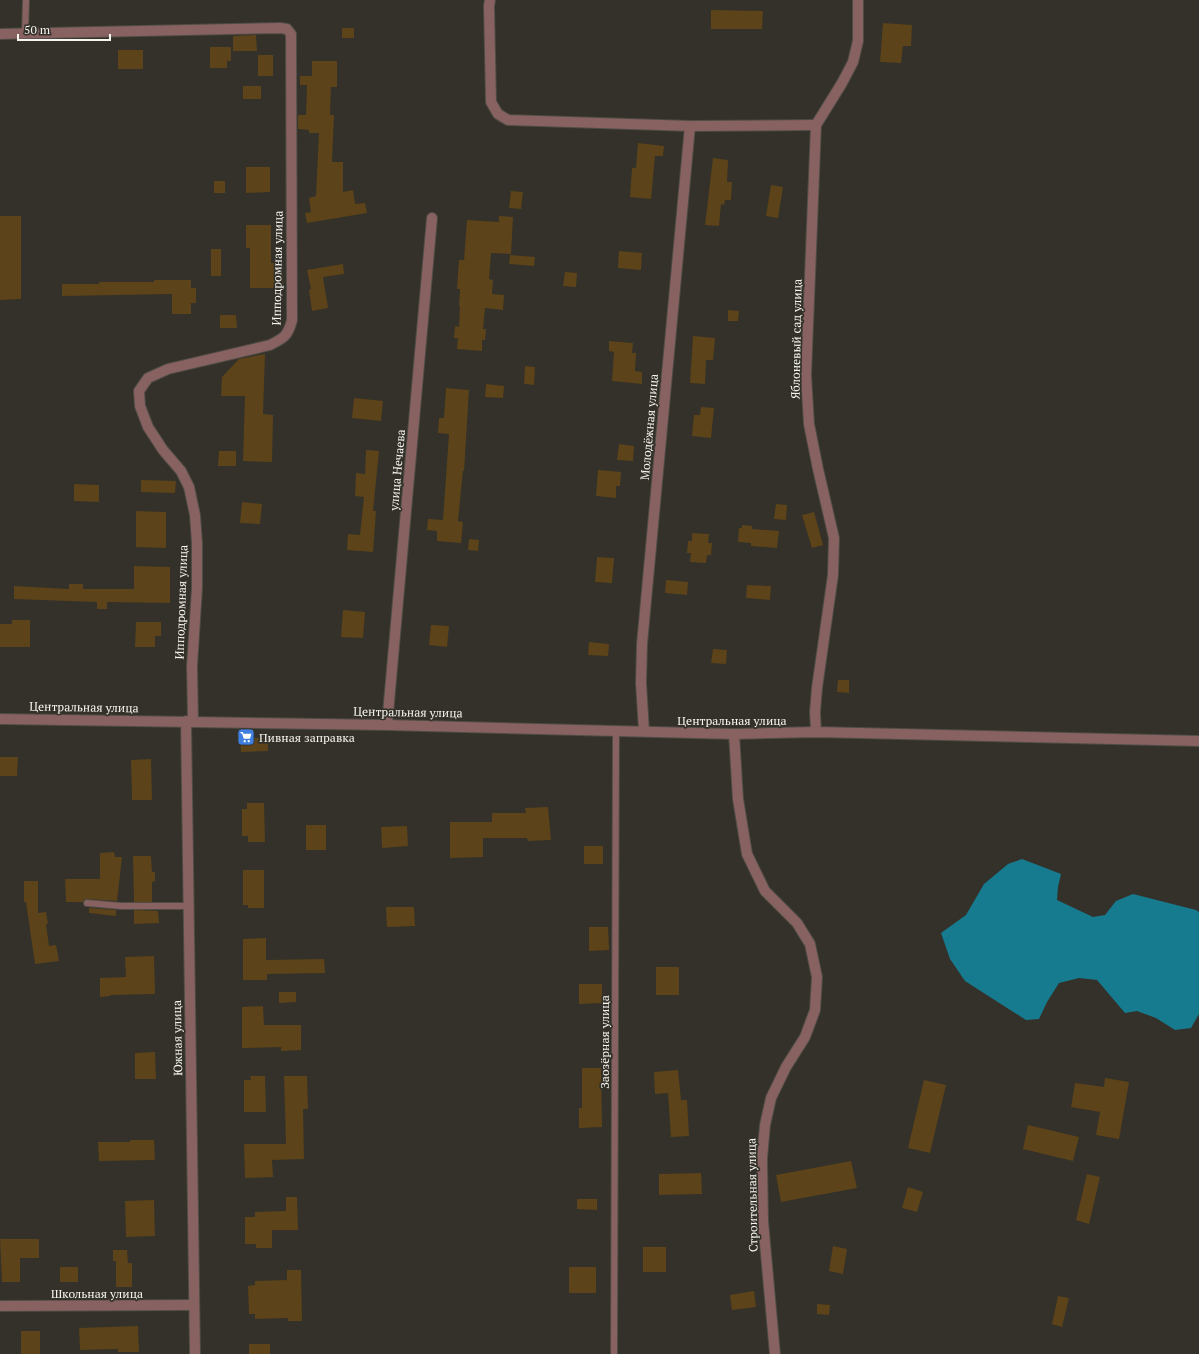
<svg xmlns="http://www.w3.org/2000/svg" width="1199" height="1354" viewBox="0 0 1199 1354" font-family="'PT Serif',serif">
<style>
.water{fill:#177b8f}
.building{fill:#5c4319}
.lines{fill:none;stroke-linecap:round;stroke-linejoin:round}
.service-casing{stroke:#4e4c45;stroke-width:8}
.minor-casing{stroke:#4e4c45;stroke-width:12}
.tertiary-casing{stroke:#4e4c45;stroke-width:12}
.service{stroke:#886161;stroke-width:6}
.minor{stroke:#886161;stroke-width:10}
.tertiary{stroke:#886161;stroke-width:10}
.labels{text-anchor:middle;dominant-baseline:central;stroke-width:3.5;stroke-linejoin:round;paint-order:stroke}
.street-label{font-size:12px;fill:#f6f5f0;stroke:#333129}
.poi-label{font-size:12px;fill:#f6f5f0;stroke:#333129;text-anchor:start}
</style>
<rect width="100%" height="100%" fill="#333129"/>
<polygon class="water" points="1022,859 1061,874 1058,887 1057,900 1093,917 1105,915 1116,901 1133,894 1196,910 1199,912 1199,1014 1191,1028 1175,1030 1156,1018 1137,1011 1125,1013 1097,980 1079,978 1059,983 1047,1002 1039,1019 1026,1020 965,981 950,959 941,933 966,915 984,884 1008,864"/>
<g class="building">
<polygon points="711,10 763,11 762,29 711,29"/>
<polygon points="883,23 912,25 911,46 903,46 901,63 880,62"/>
<rect x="342" y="28" width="12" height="10"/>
<polygon points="256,35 257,51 233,51 233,36"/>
<polygon points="210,47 231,47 231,61 227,61 227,68 210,68"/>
<rect x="118" y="50" width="25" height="19"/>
<rect x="258" y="55" width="15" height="21"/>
<polygon points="312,61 337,61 337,87 331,87 330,115 334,115 332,162 343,162 343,192 353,190 355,204 365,203 367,213 307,223 305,213 311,212 309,198 316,196 319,133 309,133 309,130 298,129 298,115 306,115 307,85 300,85 300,76 312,76"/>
<rect x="243" y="86" width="18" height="13"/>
<polygon points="638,143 664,146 663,156 655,156 651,199 630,197 632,168 636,168"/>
<polygon points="713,158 728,160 727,182 732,182 731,200 725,200 724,205 721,204 719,226 705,225"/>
<polygon points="246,167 270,167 270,192 246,193"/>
<rect x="214" y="181" width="11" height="12"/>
<polygon points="771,185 783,187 778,218 766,216"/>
<polygon points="511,191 523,192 521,209 509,208"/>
<polygon points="0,216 21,216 21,299 0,300"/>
<polygon points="499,216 513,217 511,254 491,253 489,279 493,280 492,294 504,295 503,310 485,308 483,329 486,329 485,340 482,340 482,351 457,349 458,338 454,338 455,326 459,327 460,306 459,306 460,289 457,289 459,260 464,260 467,220 499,222"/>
<polygon points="246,225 271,225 271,263 283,263 283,288 250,288 250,248 246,248"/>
<rect x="211" y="249" width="10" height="27"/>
<polygon points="619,251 642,253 641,270 618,268"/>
<polygon points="510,255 535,257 534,266 509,264"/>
<polygon points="343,264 344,274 323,277 328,308 312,311 309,290 311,289 307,270"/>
<polygon points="565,272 577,273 576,287 563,286"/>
<polygon points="154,280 191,280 191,288 196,288 196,303 191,303 191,314 172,314 172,294 62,296 62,284 99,284 99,282 154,282"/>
<polygon points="728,310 739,311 738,321 728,321"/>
<polygon points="220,315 236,315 237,328 220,328"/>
<polygon points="693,336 715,338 713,360 706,360 705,384 690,383"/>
<polygon points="609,341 633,343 632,353 636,353 635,371 642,372 642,384 612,381 614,352 609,351"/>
<polygon points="265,354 263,414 273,415 272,462 243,461 245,396 221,396 222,377 239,359"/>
<polygon points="525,366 535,367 534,385 524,384"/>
<polygon points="486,384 504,386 503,398 485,397"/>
<polygon points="446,388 469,390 464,471 463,470 458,521 463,522 461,543 437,541 437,531 427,530 428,519 443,520 449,434 438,433 439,418 444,418"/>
<polygon points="354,398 383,401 381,421 352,418"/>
<polygon points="701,407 714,408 711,438 692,436 694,415 700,415"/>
<polygon points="619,444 634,446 633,461 617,460"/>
<polygon points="366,450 379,451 373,511 376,511 373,552 347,550 348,534 360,535 364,497 355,496 356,473 365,474"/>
<polygon points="219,451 236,451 236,466 218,466"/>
<polygon points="598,470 621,472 620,486 616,486 616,498 596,496"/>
<polygon points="141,480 176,481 175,493 141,492"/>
<polygon points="74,484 99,485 99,502 74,501"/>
<polygon points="242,502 262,504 260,524 240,523"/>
<polygon points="776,504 787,505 786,520 774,519"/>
<polygon points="136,511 166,512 166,548 136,547"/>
<polygon points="814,512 823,545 812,548 802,515"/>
<polygon points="742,525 752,526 752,529 779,531 777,548 751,546 751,543 738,542 739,528 742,528"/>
<polygon points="692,533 709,534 708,543 712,543 711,555 707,555 706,563 690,562 691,553 687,553 688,541 692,541"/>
<polygon points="469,539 479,540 478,551 468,550"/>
<polygon points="597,557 614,558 612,583 595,582"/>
<polygon points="134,566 170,567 170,603 107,602 107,609 97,609 97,602 14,599 14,586 69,589 69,584 83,584 83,589 134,589"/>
<polygon points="666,580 688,582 687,595 665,593"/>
<polygon points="747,585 771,586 770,600 746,598"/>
<polygon points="343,610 365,612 363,638 341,637"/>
<polygon points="12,620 30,620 30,647 0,647 0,624 12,624"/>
<polygon points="136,622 161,622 161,636 155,636 155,647 135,647"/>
<polygon points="431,625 449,626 447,647 429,645"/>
<polygon points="589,642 609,644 608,656 588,655"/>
<polygon points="713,649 727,650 726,664 711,663"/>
<polygon points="838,680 849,680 849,693 837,692"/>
<polygon points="240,738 268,738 268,751 241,752"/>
<polygon points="0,757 18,757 17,776 0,776"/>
<polygon points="151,759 152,800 132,800 131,760"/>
<polygon points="247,803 264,803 265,842 248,842 248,836 242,836 242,809 247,809"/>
<polygon points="548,807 551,840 528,841 527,838 483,838 483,857 450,858 450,822 492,822 492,813 526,813 525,808"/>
<rect x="306" y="825" width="20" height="25"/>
<polygon points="407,826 408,846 382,848 381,827"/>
<rect x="584" y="846" width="19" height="18"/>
<polygon points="114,852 115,857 122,857 117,901 87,899 85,899 83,902 66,902 65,879 100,879 100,853"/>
<polygon points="133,856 151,856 152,872 155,872 155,881 152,882 152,902 134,902"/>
<polygon points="243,870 264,870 264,908 248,908 248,905 243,905"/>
<polygon points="24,881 38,881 38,913 46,912 48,924 46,924 49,946 56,945 59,961 35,964 26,902 24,902"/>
<polygon points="386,907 414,907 415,926 387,927"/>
<polygon points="89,908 116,910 116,916 89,913"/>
<polygon points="134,910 158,911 159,923 134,924"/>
<polygon points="589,927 608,927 609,950 589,951"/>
<polygon points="266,938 266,960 324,959 325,973 267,974 267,980 243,980 243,939"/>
<polygon points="154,956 155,994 110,995 110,996 100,997 100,978 126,977 125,957"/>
<rect x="656" y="967" width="23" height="28"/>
<polygon points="579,984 602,984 602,1003 579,1004"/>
<polygon points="279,992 296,992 296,1002 279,1003"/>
<polygon points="263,1006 264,1025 301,1025 301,1050 281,1051 281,1047 242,1048 242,1007"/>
<polygon points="155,1052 156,1079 135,1079 135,1053"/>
<polygon points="582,1068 601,1068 602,1127 579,1128 579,1108 582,1108"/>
<polygon points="678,1070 681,1100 687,1100 689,1136 671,1137 668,1093 655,1094 654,1072"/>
<polygon points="250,1076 265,1076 266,1112 244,1112 244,1080 251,1080"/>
<polygon points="284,1076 307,1076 308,1109 303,1109 304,1159 272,1160 273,1177 245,1178 244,1144 286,1144"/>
<polygon points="1105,1078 1129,1082 1119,1139 1096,1135 1100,1112 1071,1107 1075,1083 1104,1087"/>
<polygon points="924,1080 946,1085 930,1153 908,1148"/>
<polygon points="1028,1125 1079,1137 1073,1161 1023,1149"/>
<polygon points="130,1140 154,1140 155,1160 99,1161 98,1142 130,1142"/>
<polygon points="851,1161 857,1188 781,1202 776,1175"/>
<polygon points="701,1173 702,1194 659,1195 659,1174"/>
<polygon points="1087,1174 1100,1177 1089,1224 1076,1220"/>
<polygon points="908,1187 923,1192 917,1212 902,1208"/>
<polygon points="286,1197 297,1197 298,1230 272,1230 272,1248 256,1248 256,1244 245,1244 245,1217 255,1217 255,1212 286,1211"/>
<polygon points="577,1199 597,1199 597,1210 577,1209"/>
<polygon points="154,1200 155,1236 126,1237 125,1201"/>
<polygon points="0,1239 39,1239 39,1258 20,1258 20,1282 2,1282"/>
<polygon points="833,1246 847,1249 843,1274 829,1271"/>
<rect x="643" y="1247" width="23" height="25"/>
<polygon points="113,1250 127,1250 128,1263 132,1263 132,1287 116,1287 116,1261 113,1261"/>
<rect x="60" y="1267" width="18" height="15"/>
<rect x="569" y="1267" width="27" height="26"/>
<polygon points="287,1270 301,1270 302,1321 288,1321 288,1318 255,1319 255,1314 249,1314 248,1286 255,1285 255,1281 287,1280"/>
<polygon points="754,1291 756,1307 732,1310 730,1295"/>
<polygon points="1058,1296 1069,1298 1062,1327 1052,1324"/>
<polygon points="817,1304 830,1305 829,1315 817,1314"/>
<polygon points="138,1326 139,1352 118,1352 118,1349 80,1350 79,1328"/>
<rect x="21" y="1331" width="19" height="23"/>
<rect x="249" y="1344" width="21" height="10"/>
</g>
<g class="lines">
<g class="service-casing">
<g id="service">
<polyline points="25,34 26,0"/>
<polyline points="87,903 121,906 189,906"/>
<polyline points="614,1354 616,730"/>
</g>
</g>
<g class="minor-casing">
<g id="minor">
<polyline points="490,0 489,6 491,102 498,114 508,120 690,126 816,125"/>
<path d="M 0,34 L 280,28 L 287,29 L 291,34 L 292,320 C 288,336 284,338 270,345 L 168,369 L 148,378 L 139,391 L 140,406 L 148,427 L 163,450 L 181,471 L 189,487 L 195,515 L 197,543 L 197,588 L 192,666 L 193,721"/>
<polyline points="186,721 195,1354"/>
<polyline points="387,725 432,218"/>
<polyline points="644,731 641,683 642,644 690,126"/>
<polyline points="816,732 815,712 817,688 833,575 834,538 818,469 809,424 806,375 816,125 842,83 853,62 858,41 858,0"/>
<polyline points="734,734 738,799 747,854 765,891 797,923 810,944 817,977 815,1010 805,1037 786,1067 771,1098 765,1125 762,1158 763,1221 775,1354"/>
<polyline points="0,1306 194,1305"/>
</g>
</g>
<g class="tertiary-casing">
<polyline id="tertiary" points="0,719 387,725 734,734 816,732 1199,741"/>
</g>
<use href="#service" class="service"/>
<use href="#minor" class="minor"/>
<use href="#tertiary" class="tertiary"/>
</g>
<defs>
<g id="supermarket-square" transform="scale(0.9)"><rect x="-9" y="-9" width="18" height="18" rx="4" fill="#3f7fe0" stroke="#333129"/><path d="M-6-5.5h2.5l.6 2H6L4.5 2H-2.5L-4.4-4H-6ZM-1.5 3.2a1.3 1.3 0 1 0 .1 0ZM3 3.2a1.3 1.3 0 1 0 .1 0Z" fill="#fff"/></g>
</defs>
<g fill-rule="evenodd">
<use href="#supermarket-square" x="246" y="737"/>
</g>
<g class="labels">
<g class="street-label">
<text transform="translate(277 268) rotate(-89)">Ипподромная улица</text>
<text transform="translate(796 339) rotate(-89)">Яблоневый сад улица</text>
<text transform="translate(649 427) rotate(-85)">Молодёжная улица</text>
<text transform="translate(397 470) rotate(-85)">улица Нечаева</text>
<text transform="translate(181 602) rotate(-88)">Ипподромная улица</text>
<text transform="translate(84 707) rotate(1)">Центральная улица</text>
<text transform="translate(408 712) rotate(1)">Центральная улица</text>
<text x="732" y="720">Центральная улица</text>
<text transform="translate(177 1038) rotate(-91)">Южная улица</text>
<text transform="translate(604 1042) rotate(-90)">Заозёрная улица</text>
<text transform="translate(752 1195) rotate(-91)">Строительная улица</text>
<text x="97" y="1293">Школьная улица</text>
</g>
<g class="poi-label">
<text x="259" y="737">Пивная заправка</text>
</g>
</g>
<path d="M18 34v6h92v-6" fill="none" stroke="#f6f5f0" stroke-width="2"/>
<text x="24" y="34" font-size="12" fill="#f6f5f0" stroke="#333129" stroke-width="3" paint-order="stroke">50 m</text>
</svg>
